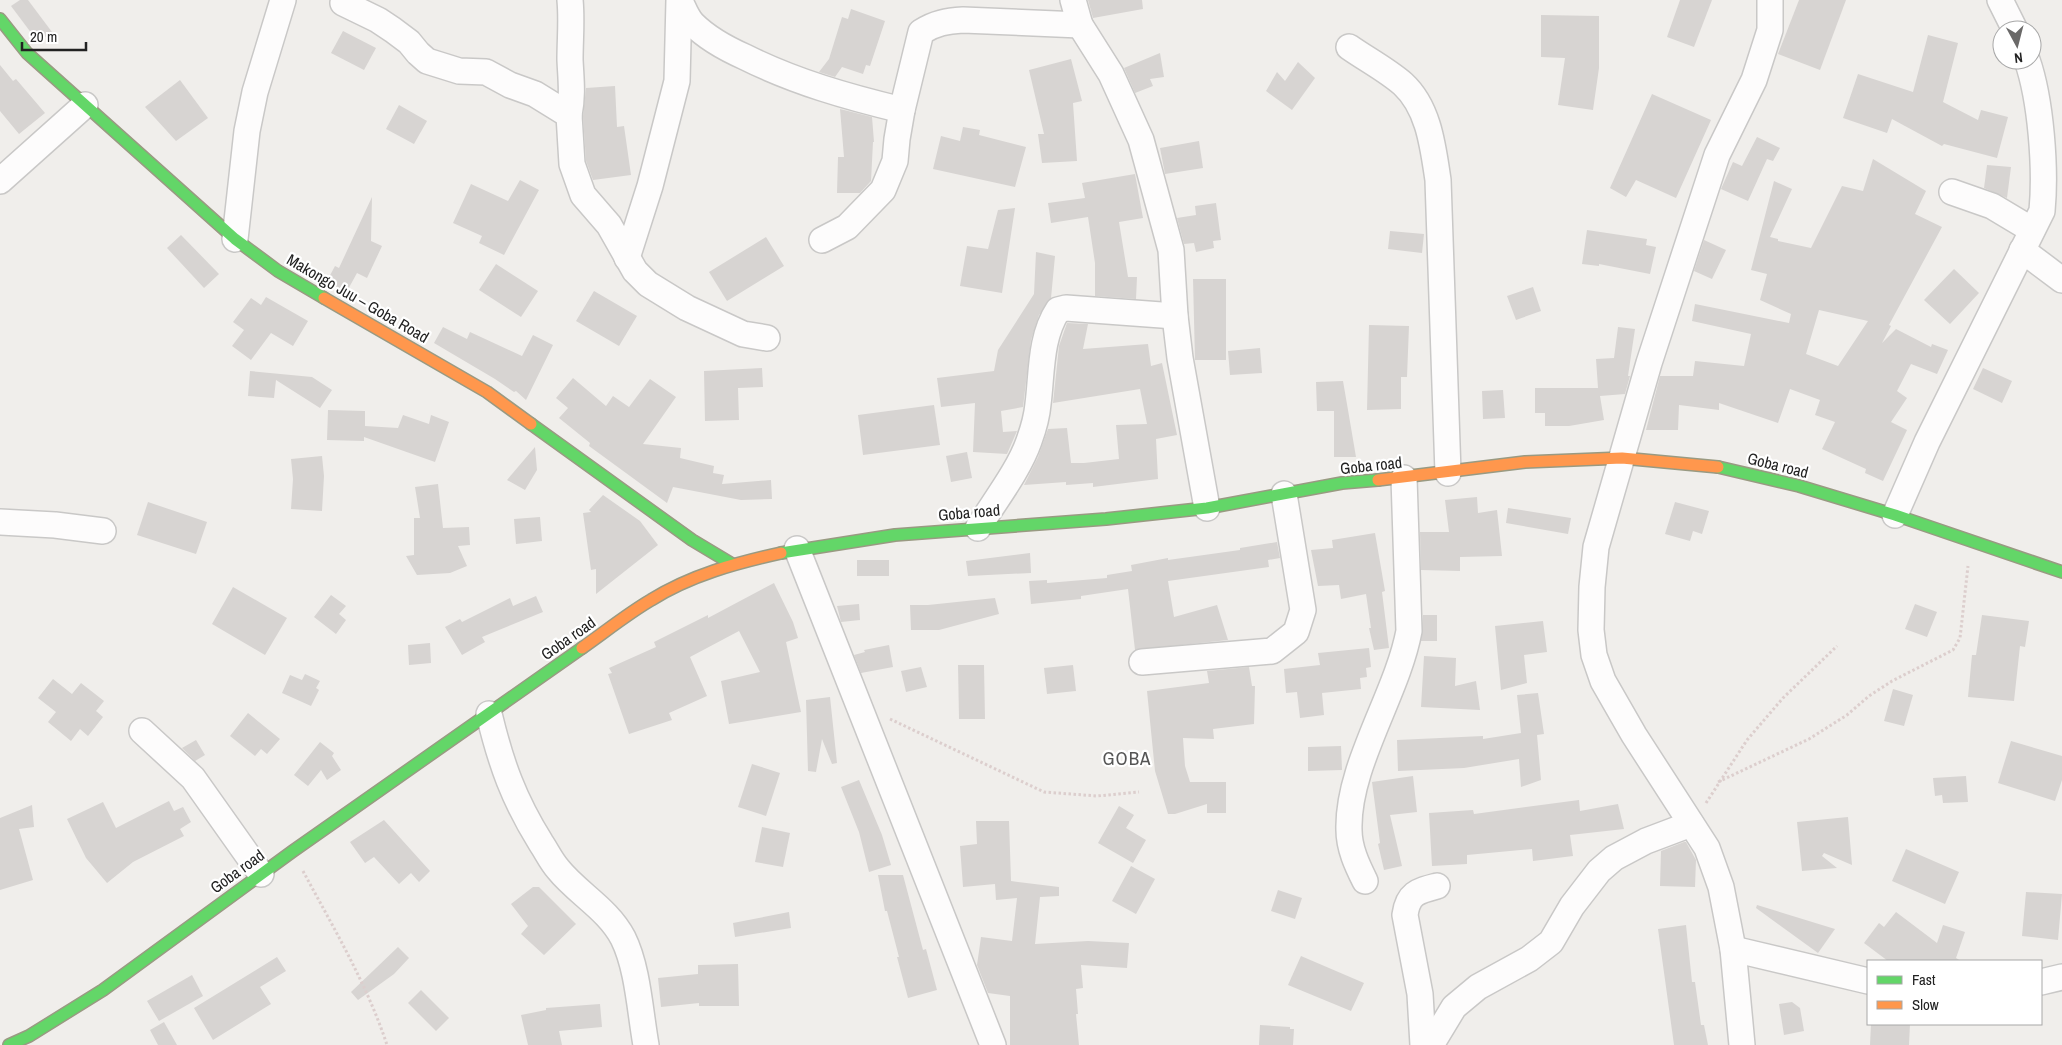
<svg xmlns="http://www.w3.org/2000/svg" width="2062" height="1045" viewBox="0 0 2062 1045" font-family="'Archivo Narrow',sans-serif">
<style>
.building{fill:#d7d4d2;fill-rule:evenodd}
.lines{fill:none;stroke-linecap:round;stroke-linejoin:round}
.street-casing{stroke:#c9c8c7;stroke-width:28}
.fast-casing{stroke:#999a82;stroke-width:14}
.slow-casing{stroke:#999a82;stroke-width:14}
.path{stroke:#dccecd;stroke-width:3;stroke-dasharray:2.5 2.5;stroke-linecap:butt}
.street{stroke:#fdfcfc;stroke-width:25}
.fast{stroke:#63d668;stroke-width:11}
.slow{stroke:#ff974d;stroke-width:11}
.labels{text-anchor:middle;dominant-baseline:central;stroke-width:4.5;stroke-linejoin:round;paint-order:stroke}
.street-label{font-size:16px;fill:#222;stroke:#fff}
.quarter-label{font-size:19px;letter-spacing:1px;fill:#555;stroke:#fff}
</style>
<rect width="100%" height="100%" fill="#f0eeeb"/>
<g class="building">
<polygon points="20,0 28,0 52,32 38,42 11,6"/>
<polygon points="1088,0 1142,0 1143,9 1093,18"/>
<polygon points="1680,0 1712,0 1694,47 1667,37"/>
<polygon points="1799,0 1846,0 1820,70 1778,54"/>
<polygon points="851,9 885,21 870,66 866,65 863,74 842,67 835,77 819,72 829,59 842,17 848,19"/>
<polygon points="1541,15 1599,16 1599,68 1593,110 1558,105 1565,58 1541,57"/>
<polygon points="343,31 376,48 364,70 331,53"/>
<polygon points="1928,35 1958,43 1943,102 1978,120 1981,110 2008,117 1997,158 1944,144 1942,146 1892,119 1887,133 1843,118 1858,74 1913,92"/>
<polygon points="1160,53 1164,77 1150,79 1153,86 1135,93 1124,68"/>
<polygon points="1071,59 1082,101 1073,103 1077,161 1042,163 1038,134 1044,134 1029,70"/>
<polygon points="1298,62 1315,78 1292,110 1266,91 1277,72 1285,81"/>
<polygon points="0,65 13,81 16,79 45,113 19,134 0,111"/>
<polygon points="180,80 208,118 176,141 145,107"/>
<polygon points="615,86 617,127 624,126 631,175 593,180 586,161 583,116 586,88"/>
<polygon points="1652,94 1711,120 1676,198 1636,180 1626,197 1610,188"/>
<polygon points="399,105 427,121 414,144 386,129"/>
<polygon points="840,109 872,117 874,142 873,142 871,181 860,193 837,193 838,157 844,157"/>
<polygon points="963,127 980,130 979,135 1026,147 1015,187 933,169 941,136 960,141"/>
<polygon points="1757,137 1780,148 1773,161 1767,159 1748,201 1721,189 1733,162 1742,166"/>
<polygon points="1199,141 1203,168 1165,174 1160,148"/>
<path d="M 1873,159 L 1926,191 L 1915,214 L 1942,227 L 1889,325 L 1891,326 L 1882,343 L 1896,329 L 1931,347 L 1932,344 L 1948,350 L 1937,374 L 1911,364 L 1897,391 L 1907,398 L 1891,422 L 1907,430 L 1883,481 L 1865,473 L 1866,469 L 1822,449 L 1835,422 L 1815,415 L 1820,400 L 1790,389 L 1778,423 L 1719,403 L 1719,410 L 1679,405 L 1678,430 L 1646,430 L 1660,376 L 1693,376 L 1695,361 L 1744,366 L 1751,334 L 1692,321 L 1695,304 L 1789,323 L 1791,314 L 1760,300 L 1767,274 L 1751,270 L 1774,181 L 1792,189 L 1770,237 L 1778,239 L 1778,241 L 1811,248 L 1842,186 L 1863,191 ZM 1819,310 L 1868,321 L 1838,366 L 1806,354 Z"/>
<polygon points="1987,165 2011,167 2007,198 1984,188"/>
<polygon points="1135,174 1143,218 1119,222 1128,277 1137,277 1136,299 1095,296 1095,263 1088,217 1051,223 1048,203 1085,198 1082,183"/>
<polygon points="520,180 539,190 504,255 479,243 482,236 453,223 471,184 508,201"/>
<polygon points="372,197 371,241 382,246 367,278 357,273 346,293 327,281 335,266 339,268"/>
<polygon points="1216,203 1221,240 1213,241 1214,248 1196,252 1194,243 1184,244 1177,218 1196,215 1195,206"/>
<polygon points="1015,208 1002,293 960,286 967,246 988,249 998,210"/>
<polygon points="1587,230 1647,239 1646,245 1656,247 1650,274 1599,264 1599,266 1582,264"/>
<polygon points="1390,231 1424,234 1422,253 1388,249"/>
<polygon points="181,235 219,274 204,288 167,248"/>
<polygon points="766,237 784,266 727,301 709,272"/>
<polygon points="1704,240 1726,250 1712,279 1694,271"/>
<polygon points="1036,252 1055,256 1051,298 1039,315 1031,340 1023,407 1001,411 1003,432 1017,431 1007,454 973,452 975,403 941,407 937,378 994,371 998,350 1034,294"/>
<polygon points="496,264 538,291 521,317 479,290"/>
<polygon points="1954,269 1979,293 1950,324 1924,300"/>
<polygon points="1193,279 1226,279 1226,360 1195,360"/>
<polygon points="1533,287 1541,311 1516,320 1507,296"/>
<polygon points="594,291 637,316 619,346 576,321"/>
<polygon points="266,297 308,321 293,346 271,333 251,360 232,346 244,330 233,322 251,298 261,305"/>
<polygon points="1067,323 1088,324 1083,349 1148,344 1151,366 1162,363 1177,435 1156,439 1158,479 1093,487 1093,483 1066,485 1066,482 1024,485 1038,457 1048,429 1067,428 1071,463 1084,463 1119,459 1116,425 1147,424 1140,389 1053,403 1059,346"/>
<polygon points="1369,325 1409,326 1407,377 1401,377 1401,409 1367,410"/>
<polygon points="443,327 467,339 470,332 522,356 533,335 553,345 526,400 516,391 514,392 495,379 434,343"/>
<polygon points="1618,327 1635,329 1628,376 1630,376 1625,394 1600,396 1604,420 1569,426 1545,426 1545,413 1535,413 1535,388 1598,388 1596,359 1614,358"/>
<polygon points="1260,348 1262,373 1230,375 1228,351"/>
<polygon points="762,368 763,387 738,388 739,420 705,421 704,371"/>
<polygon points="1983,368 2012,381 2002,403 1973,389"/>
<polygon points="250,371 312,377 332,390 320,408 276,380 274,398 248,396"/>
<polygon points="573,378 606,406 613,396 629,407 650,379 676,397 643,444 681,448 680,458 714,466 713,473 724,475 722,484 771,480 772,499 741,500 673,487 667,503 589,446 590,443 559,418 568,408 556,398"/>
<polygon points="1343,381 1348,410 1356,457 1334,457 1334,411 1317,411 1316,382"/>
<polygon points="1503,390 1505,418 1483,419 1482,391"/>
<polygon points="934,405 940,445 863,455 858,415"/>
<polygon points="328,410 365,411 365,426 398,428 403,415 429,424 431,415 449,422 435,462 364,437 364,441 327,440"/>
<polygon points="535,447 537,470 525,490 507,480"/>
<polygon points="967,452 972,478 951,482 946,456"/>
<polygon points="322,456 324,476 322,511 291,509 293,479 291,459"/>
<polygon points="438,484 443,528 469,527 470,545 458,546 467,566 450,573 417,575 406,556 414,555 414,518 420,518 415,487"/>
<polygon points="603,495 640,521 658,545 596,594 596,569 591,570 583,513 591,512 589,510"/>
<polygon points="1477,497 1478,513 1497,510 1502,556 1460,557 1460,571 1421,570 1420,532 1449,532 1445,500"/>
<polygon points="148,502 207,522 196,554 137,535"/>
<polygon points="1675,502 1709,511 1702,534 1693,531 1690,541 1665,534"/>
<polygon points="1508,508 1571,518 1568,534 1506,523"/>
<polygon points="540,517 542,541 516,544 514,519"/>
<polygon points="1375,533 1385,591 1382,592 1389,648 1374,650 1369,628 1371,628 1366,594 1341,599 1339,585 1318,586 1311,550 1333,548 1332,540"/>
<polygon points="1277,542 1280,558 1268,560 1269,567 1168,581 1174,617 1217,605 1228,640 1135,650 1128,589 1081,596 1081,599 1031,604 1029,581 1047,580 1047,583 1107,578 1107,575 1132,571 1131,565 1168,558 1168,560 1240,550 1240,548"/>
<polygon points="1030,553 1031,573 968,576 966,561"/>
<rect x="857" y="560" width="32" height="16"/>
<polygon points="774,583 793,622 798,638 786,642 801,712 729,724 721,681 760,672 739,631 690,657 707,696 669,713 672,720 629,734 608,674 612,673 609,668 656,647 654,642 708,615 708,618"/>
<polygon points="233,587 287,618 265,655 212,624"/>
<polygon points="331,595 346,606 339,614 346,620 336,634 314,617"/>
<polygon points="536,596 543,612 482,637 485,642 462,655 445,627 460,619 462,622 510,598 513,606"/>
<polygon points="995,598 999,614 939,630 911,630 910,605 928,605"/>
<polygon points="859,604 860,620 841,622 837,606"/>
<polygon points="1915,604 1937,612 1927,637 1905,629"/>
<polygon points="1423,615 1437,615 1437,641 1421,641"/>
<polygon points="1982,615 2029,621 2025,647 2020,646 2014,701 1968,697 1972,655 1976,655"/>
<polygon points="1543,621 1547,652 1524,655 1527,683 1501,690 1495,626"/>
<polygon points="430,643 431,663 409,665 408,645"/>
<polygon points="889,645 893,667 861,673 854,655 865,652 864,650"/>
<polygon points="1369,648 1371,667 1366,668 1367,677 1360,678 1361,689 1322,693 1324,715 1300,718 1297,692 1286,693 1284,669 1320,665 1318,653"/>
<polygon points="1424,656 1456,658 1455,686 1476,681 1480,710 1421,707"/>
<polygon points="958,665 984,665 985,719 959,719"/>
<polygon points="1073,665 1076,691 1047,694 1044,668"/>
<polygon points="921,667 927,687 906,692 901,671"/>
<polygon points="1249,667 1252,686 1255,686 1254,724 1213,729 1214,739 1183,738 1185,766 1190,782 1226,782 1226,813 1207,813 1207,804 1175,814 1168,814 1155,771 1147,691 1209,683 1207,671"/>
<polygon points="305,674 320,681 316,688 319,690 311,706 282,693 290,675 302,680"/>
<polygon points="53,679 72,694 81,683 104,701 96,711 103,717 88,736 80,729 71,741 48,722 56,712 38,698"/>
<polygon points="1893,689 1913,695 1904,726 1884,721"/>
<polygon points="1538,693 1544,734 1537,735 1541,780 1521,787 1519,759 1464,768 1398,771 1397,740 1483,736 1483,739 1521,733 1517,695"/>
<polygon points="830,697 837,763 832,764 822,739 816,772 808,771 806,700"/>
<polygon points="248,713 280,739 267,754 261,749 255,756 230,736"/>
<polygon points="196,740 205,755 195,761 182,748"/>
<polygon points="2011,741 2062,756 2062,780 2055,801 1998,783"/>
<polygon points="320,742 334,753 332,756 341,770 327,780 321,770 308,786 294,775"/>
<polygon points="1341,746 1342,770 1308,771 1308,747"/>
<polygon points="752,764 780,773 766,816 738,807"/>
<polygon points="1413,776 1417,812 1390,815 1402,866 1384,870 1378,844 1380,843 1372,782"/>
<polygon points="1966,776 1968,802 1943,803 1942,795 1935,796 1933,778"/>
<polygon points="859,780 882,835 891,865 869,872 859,832 841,787"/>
<polygon points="1579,800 1580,811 1618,804 1624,829 1570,835 1573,856 1533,861 1532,849 1467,855 1467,864 1432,866 1429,813 1473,810 1474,814"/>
<polygon points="169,801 174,811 183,807 191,822 180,829 184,836 133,862 107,883 86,858 67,819 103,802 116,828"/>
<polygon points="32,805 34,827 19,829 33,880 0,890 0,818"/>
<polygon points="1119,806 1134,815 1126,828 1146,840 1133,863 1098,843"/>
<polygon points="1848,817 1852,865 1824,853 1822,856 1837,868 1802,871 1797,822"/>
<polygon points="384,820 430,871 419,882 411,873 399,884 374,857 365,863 350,842"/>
<polygon points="976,821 1009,821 1011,881 1059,887 1059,896 1040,897 1035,944 1088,941 1129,943 1127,968 1081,965 1083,988 1076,989 1078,1014 1076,1014 1079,1045 1010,1045 1010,996 988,993 977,965 981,937 1012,941 1017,898 996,900 995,884 963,887 960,846 977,844"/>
<polygon points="762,827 790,833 783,867 755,862"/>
<polygon points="1684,842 1686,842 1696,860 1695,887 1660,886 1661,851"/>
<polygon points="1906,849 1959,872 1945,904 1892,881"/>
<polygon points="1131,866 1155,879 1136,914 1112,901"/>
<polygon points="878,875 903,875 923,950 926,949 937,990 908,998 897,957 899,957 887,911 885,911"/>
<polygon points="533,887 539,887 576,924 544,955 521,934 528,926 511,904"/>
<polygon points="1278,890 1302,898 1295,919 1271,911"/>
<polygon points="2026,892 2062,894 2058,940 2022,936"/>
<polygon points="1757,905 1835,929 1818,953 1756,908"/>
<polygon points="789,912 791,928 735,937 733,923"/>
<polygon points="1896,912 1937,943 1943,925 1965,932 1956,958 1961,961 1888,961 1864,943 1879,923 1884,927"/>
<polygon points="1686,925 1692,982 1695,982 1701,1025 1704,1025 1708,1045 1674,1045 1658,929"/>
<polygon points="398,947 409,958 394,974 358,1000 351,992"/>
<polygon points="1301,956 1364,983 1351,1011 1288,985"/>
<polygon points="277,957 286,971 260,987 271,1004 213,1040 194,1008"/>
<polygon points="738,964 739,1006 699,1006 699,1003 661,1007 658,978 698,974 698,965"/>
<polygon points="192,975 203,996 159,1021 147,1001"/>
<polygon points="421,990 449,1018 436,1031 408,1003"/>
<polygon points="1792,1002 1800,1008 1804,1031 1784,1035 1779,1004"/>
<polygon points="600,1004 602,1027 559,1031 562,1045 528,1045 521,1015 546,1010 546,1008"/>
<polygon points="164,1022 177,1045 158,1045 150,1030"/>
<polygon points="1871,1024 1910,1024 1909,1045 1870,1045"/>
<polygon points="1260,1025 1290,1027 1290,1029 1294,1029 1293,1045 1259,1045"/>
</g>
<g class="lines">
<g class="street-casing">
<g id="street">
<polyline points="1073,0 1080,25 1111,74 1141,140 1171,250 1175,316 1180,358 1207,508"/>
<polyline points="2000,0 2015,30"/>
<path d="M 680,1 C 684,9 687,18 693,24 C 708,39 727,49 745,57 C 795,82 848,97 902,110"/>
<polyline points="343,3 378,20 393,30 409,42 418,53 427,61 459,71 486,72 510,85 535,94 569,115 572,164 583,195 609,225 635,271 648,284 687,308 743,334 767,338"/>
<path d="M 1349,47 C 1366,59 1387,70 1403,84 C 1429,108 1433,147 1438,180 L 1448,473"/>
<path d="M 569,115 C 573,95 571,80 570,60 C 570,39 572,20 570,0"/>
<polyline points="0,181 85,105"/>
<polyline points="1952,192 1992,206 2032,230"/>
<polyline points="235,239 247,131 255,92 283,0"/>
<path d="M 822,240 L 847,227 L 883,190 L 895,161 L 897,139 L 902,110 L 921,32 C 935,23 947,21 963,20 L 1080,25"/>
<polyline points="2022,250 2062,280"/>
<polyline points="627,258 650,186 677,81 679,0"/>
<path d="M 1895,515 L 1927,442 L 2042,211 C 2046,169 2041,100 2027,60"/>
<polyline points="0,522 55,525 103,531"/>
<path d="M 978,528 C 994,502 1019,470 1029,441 C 1033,430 1037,416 1038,404 C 1042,373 1040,337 1058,310 L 1066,308 L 1175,316"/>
<polyline points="797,549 993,1045"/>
<polyline points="1142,662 1272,651 1296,632 1303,610 1284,494"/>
<path d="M 489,714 C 501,764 514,800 541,843 C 547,852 551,861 558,869 C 577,893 608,909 623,938 C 638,968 640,1012 646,1045"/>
<polyline points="142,731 193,778 261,874"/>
<path d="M 1365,881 C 1357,865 1349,848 1349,830 C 1347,766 1397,695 1409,631 L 1404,478"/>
<polyline points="1733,949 1868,981"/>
<polyline points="2041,982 2062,977"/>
<path d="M 1423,1045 L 1420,994 L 1405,915 C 1408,893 1418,891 1437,886"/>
<polyline points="1431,1045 1454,1007 1478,987 1529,959 1551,942 1572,906 1599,871 1614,858 1646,841 1691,824"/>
<polyline points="1742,1045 1733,949 1721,887 1707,848 1634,735 1603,681 1594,655 1591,630 1592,587 1596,547 1649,363 1717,155 1754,80 1770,30 1770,0"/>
</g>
</g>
<g class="fast-casing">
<g id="fast">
<polyline points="0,19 27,53 235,239 278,271 324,298"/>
<polyline points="531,424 692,540 732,564"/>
<polyline points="1718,467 1799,486 1895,515 2062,572"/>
<polyline points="781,553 895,535 1106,519 1207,508 1342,483 1378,480"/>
<polyline points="9,1045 29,1036 103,990 293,851 582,648"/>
</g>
</g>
<g class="slow-casing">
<g id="slow">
<polyline points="324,298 487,392 531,424"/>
<polyline points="1378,480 1525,462 1622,458 1718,467"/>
<path d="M 582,648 C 605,632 627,614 651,600 C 691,575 736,563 781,553"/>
</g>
</g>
<g class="path">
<polyline points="890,719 1044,792 1097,796 1139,792"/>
<polyline points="1718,782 1809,739 1847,715 1869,696 1892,681 1953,650 1960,638 1968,566"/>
<polyline points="1706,803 1747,740 1783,698 1837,646"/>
<path d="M 303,871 C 333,927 367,984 387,1045"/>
</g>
<use href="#street" class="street"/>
<use href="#fast" class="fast"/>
<use href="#slow" class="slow"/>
</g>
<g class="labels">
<g class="street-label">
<text transform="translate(358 298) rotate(30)">Makongo Juu – Goba Road</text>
<text transform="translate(1371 465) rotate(-6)">Goba road</text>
<text transform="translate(1778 465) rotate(14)">Goba road</text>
<text transform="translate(969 512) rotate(-5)">Goba road</text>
<text transform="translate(568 638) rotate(-35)">Goba road</text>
<text transform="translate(237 871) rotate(-36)">Goba road</text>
</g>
<g class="quarter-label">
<text x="1127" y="758">GOBA</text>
</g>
</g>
<rect x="1867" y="960" width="175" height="65" fill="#ffffff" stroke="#a7a7a7"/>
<rect x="1877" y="976" width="25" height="8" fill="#63d668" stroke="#a7a7a7"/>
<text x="1912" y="985" font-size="15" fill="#222222">Fast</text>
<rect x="1877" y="1001" width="25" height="8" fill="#ff974d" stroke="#a7a7a7"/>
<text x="1912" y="1010" font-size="15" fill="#222222">Slow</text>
<g transform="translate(2017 45) rotate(173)"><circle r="24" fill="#ffffff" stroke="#a7a7a7"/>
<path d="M0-4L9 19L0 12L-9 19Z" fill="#6a6968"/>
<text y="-8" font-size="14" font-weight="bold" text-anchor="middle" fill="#222222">N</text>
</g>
<path d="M22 42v8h64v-8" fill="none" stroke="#222222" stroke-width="2.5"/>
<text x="30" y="42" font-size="15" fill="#222222" stroke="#ffffff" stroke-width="4" paint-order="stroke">20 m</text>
</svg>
